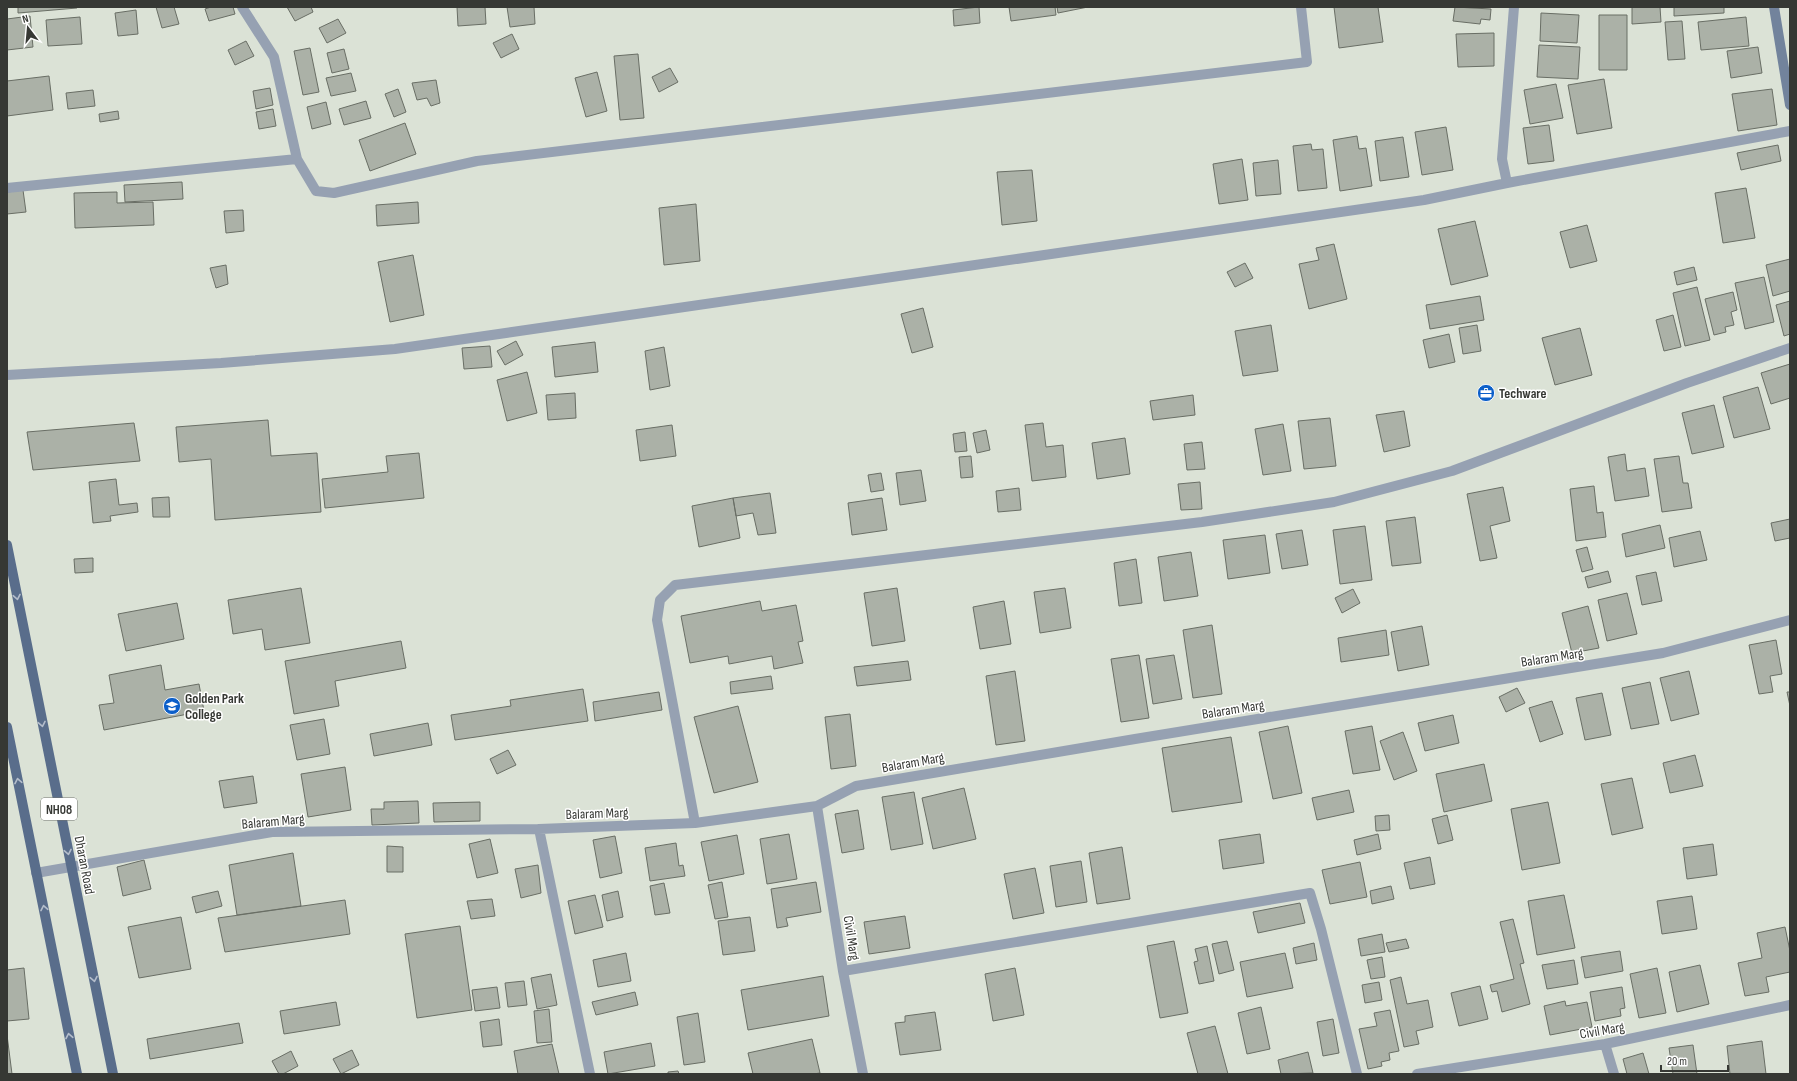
<svg xmlns="http://www.w3.org/2000/svg" width="1797" height="1081" viewBox="0 0 1797 1081" font-family="'Sofia Sans Condensed',sans-serif">
<style>
.building{fill:#abb1a7;stroke:#696e65}
.lines{fill:none;stroke-linecap:round;stroke-linejoin:round}
.street{stroke:#96a1b2;stroke-width:10}
.secondary{stroke:#72839c;stroke-width:10}
.primary{stroke:#596d8b;stroke-width:10}
.oneway{stroke:#b4bdcb}
.labels{text-anchor:middle;stroke-width:3;stroke-linejoin:round;paint-order:stroke}
.shield{fill:#fff;stroke:#727471;stroke-width:1}
.shield-label{font-size:13px;font-weight:bold;fill:#363834}
.poi-label{font-size:14px;font-weight:bold;fill:#363834;stroke:#fff;text-anchor:start}
.street-label{font-size:14px;fill:#363834;stroke:#fff}
</style>
<rect width="100%" height="100%" fill="#dbe2d6"/>
<!-- building -->
<path class="building" d="M18 7H77V8L18 13Z
M156 7H174L179 24 162 28Z
M211 7H233L235 14 209 21 205 9Z
M287 7H311L313 12 295 21Z
M457 7H485L486 24 458 26Z
M507 7H534L535 24 510 27Z
M979 7 980 23 954 26 953 10Z
M1009 7H1055L1056 15 1011 21Z
M1057 7H1088L1058 13Z
M1334 7H1378L1383 42 1339 48Z
M1455 7 1491 9 1490 20 1481 19 1480 24 1453 21Z
M1632 7H1660L1661 22 1632 24Z
M1674 7H1724V13L1674 16Z
M136 10 138 34 118 36 115 13Z
M1541 13 1579 15 1577 43 1540 41Z
M1599 15H1627V70H1599Z
M30 16 33 47 7 50V19Z
M80 17 82 44 48 46 46 20Z
M1746 17 1749 46 1701 50 1698 22Z
M338 19 346 33 327 43 319 28Z
M1682 21 1685 59 1668 60 1665 22Z
M1494 33V66L1458 67 1456 34Z
M512 34 519 49 501 58 493 43Z
M246 41 254 56 235 65 228 50Z
M1539 45 1580 47 1578 79 1537 77Z
M1758 47 1762 73 1731 78 1727 51Z
M310 48 319 92 303 95 294 51Z
M344 49 349 69 332 73 327 53Z
M638 54 644 118 620 120 614 56Z
M670 68 678 82 659 92 652 77Z
M597 72 607 111 586 117 575 78Z
M351 73 356 91 331 96 326 78Z
M49 76 53 110 7 116V81Z
M1604 79 1612 128 1577 134 1568 85Z
M436 80 440 103 431 106 427 98 417 100 412 83Z
M1556 84 1563 118 1530 124 1524 90Z
M270 88 273 105 256 109 253 91Z
M398 89 406 112 394 117 385 94Z
M1772 89 1777 125 1738 131 1732 94Z
M93 90 95 106 68 109 66 93Z
M366 101 371 118 344 125 339 109Z
M326 102 331 124 312 129 307 107Z
M273 109 276 126 259 129 256 112Z
M118 111 119 119 100 122 99 114Z
M405 123 416 154 370 171 359 140Z
M1549 125 1554 161 1528 164 1523 128Z
M1446 127 1453 170 1422 175 1415 132Z
M1357 136 1359 149 1366 148 1372 186 1340 191 1333 140Z
M1403 137 1409 177 1380 181 1375 141Z
M1311 144 1312 150 1323 149 1327 188 1298 191 1293 146Z
M1778 145 1781 161 1741 170 1737 153Z
M1242 159 1248 200 1219 204 1213 164Z
M1278 160 1281 194 1256 196 1253 163Z
M1032 170 1037 221 1002 225 997 172Z
M182 182 183 199 125 202 124 185Z
M1746 188 1755 238 1723 243 1715 193Z
M23 190 26 212 7 214V192Z
M117 192V203L153 202 154 225 75 228 74 193Z
M418 202 419 223 377 226 376 205Z
M696 204 700 261 664 265 659 208Z
M243 210 244 231 226 233 224 211Z
M1475 221 1488 276 1451 285 1438 229Z
M1587 225 1597 261 1570 268 1560 232Z
M1334 244 1347 299 1309 309 1299 264 1319 260 1316 248Z
M413 255 424 315 390 322 378 262Z
M1790 259V291L1773 296 1766 265Z
M1245 263 1253 278 1235 287 1227 272Z
M226 265 228 284 216 288 210 268Z
M1694 267 1697 280 1677 285 1674 272Z
M1764 277 1774 322 1745 329 1735 283Z
M1697 287 1710 340 1685 346 1673 293Z
M1733 292 1737 310 1731 312 1734 325 1725 327 1726 332 1714 335 1705 299Z
M1480 296 1484 320 1430 329 1426 305Z
M1790 301V334L1784 336 1776 305Z
M923 308 933 347 912 353 901 314Z
M1673 315 1681 347 1664 351 1656 320Z
M1271 325 1278 371 1243 376 1235 331Z
M1477 325 1481 351 1463 354 1459 328Z
M1580 328 1592 375 1555 385 1542 338Z
M1449 334 1455 362 1429 368 1423 340Z
M516 341 523 355 505 365 497 351Z
M595 342 598 372 555 377 552 347Z
M490 346 492 367 464 369 462 348Z
M664 347 670 386 650 390 645 351Z
M1790 364V398L1771 404 1761 373Z
M527 372 537 413 507 421 497 380Z
M1758 387 1770 429 1734 438 1723 397Z
M575 393 576 418 548 420 546 395Z
M1193 395 1195 415 1153 420 1150 401Z
M1714 405 1724 447 1692 454 1682 413Z
M1404 411 1410 446 1384 452 1376 415Z
M1330 418 1336 466 1304 469 1298 421Z
M268 420 271 456 317 453 321 512 215 520 211 459 179 462 176 427Z
M134 423 140 461 33 470 27 432Z
M1043 423 1046 447 1063 445 1066 477 1032 481 1025 425Z
M1283 424 1291 471 1263 475 1255 429Z
M672 425 676 456 640 461 636 430Z
M986 430 990 450 977 453 973 433Z
M965 432 967 451 955 452 953 434Z
M1125 438 1130 474 1097 479 1092 443Z
M1202 442 1205 469 1187 470 1184 444Z
M419 453 424 498 325 508 322 479 388 472 386 456Z
M1625 454 1627 471 1645 468 1649 496 1615 501 1608 457Z
M971 456 973 477 961 478 959 457Z
M1679 456 1683 483H1688L1692 508 1662 512 1654 459Z
M921 470 926 501 900 505 896 473Z
M881 473 884 490 871 492 868 475Z
M116 479 119 505 137 503 138 512 110 516 111 521 93 523 89 482Z
M1200 482 1202 509 1181 510 1178 484Z
M1594 486 1597 513 1603 512 1606 537 1576 541 1570 489Z
M1503 487 1510 521 1490 526 1497 558 1480 561 1467 494Z
M1019 488 1021 510 998 512 996 491Z
M770 493 776 533 758 535 753 513 736 516 733 498Z
M169 497 170 517H153L152 498Z
M733 498 740 538 699 547 692 506Z
M882 498 887 530 852 535 848 503Z
M1415 517 1421 563 1392 566 1386 521Z
M1790 519V538L1775 541 1771 523Z
M1660 525 1665 548 1626 557 1622 534Z
M1365 526 1372 580 1340 584 1333 530Z
M1302 530 1308 565 1282 569 1276 534Z
M1700 531 1707 560 1674 567 1669 538Z
M1265 535 1270 573 1228 579 1223 540Z
M1587 547 1593 569 1582 572 1576 550Z
M1191 552 1198 596 1164 601 1158 557Z
M93 558V572L75 573 74 559Z
M1136 559 1142 603 1119 606 1114 563Z
M1608 571 1611 582 1588 588 1585 577Z
M1656 572 1662 601 1642 605 1636 576Z
M301 588 310 643 265 650 262 629 233 634 228 600Z
M897 588 905 641 872 646 864 593Z
M1065 588 1071 628 1040 633 1034 592Z
M1353 589 1360 603 1342 613 1335 598Z
M1627 593 1637 634 1607 641 1598 600Z
M760 601 762 611 796 605 803 641 798 642 803 663 774 669 772 656 729 664 728 656 690 663 681 616Z
M1004 601 1011 644 980 649 973 607Z
M177 603 184 639 126 651 118 614Z
M1588 606 1599 648 1572 653 1562 613Z
M1212 625 1222 694 1193 698 1183 630Z
M1422 626 1429 665 1398 671 1391 632Z
M1386 630 1389 655 1341 662 1338 638Z
M1776 640 1782 674 1770 676 1773 692 1759 694 1749 645Z
M401 641 406 668 335 681 339 706 294 714 285 661Z
M1139 655 1149 718 1121 722 1111 659Z
M1174 655 1182 699 1153 704 1146 659Z
M908 661 911 680 857 686 854 667Z
M161 665 165 690 199 684 204 711 104 730 99 705 114 703 109 675Z
M1015 671 1025 741 996 745 986 676Z
M1689 671 1699 714 1671 721 1660 678Z
M771 676 773 689 731 694 730 682Z
M1650 682 1659 724 1631 729 1622 688Z
M1517 688 1525 703 1506 712 1499 697Z
M583 689 588 721 455 740 451 715 511 706 510 700Z
M659 692 662 710 595 721 593 702Z
M1787 692H1790V706Z
M1602 693 1611 735 1585 740 1576 698Z
M1552 701 1563 734 1540 742 1529 708Z
M738 706 758 782 714 793 694 717Z
M850 714 856 766 831 769 825 717Z
M1453 715 1459 743 1425 751 1418 723Z
M324 719 330 754 297 760 290 725Z
M428 723 432 745 374 756 370 734Z
M1288 726 1302 793 1273 799 1259 732Z
M1372 726 1380 770 1353 774 1345 731Z
M1403 732 1417 771 1394 780 1380 741Z
M1231 737 1242 802 1172 812 1162 748Z
M508 750 516 765 497 774 490 759Z
M1695 755 1703 786 1670 793 1663 763Z
M1484 764 1492 801 1444 812 1436 774Z
M345 767 351 810 308 817 301 774Z
M253 776 257 803 224 808 219 781Z
M1632 778 1643 828 1612 835 1601 784Z
M964 788 976 839 933 849 922 798Z
M1349 790 1354 812 1317 820 1312 798Z
M914 792 923 844 891 850 882 797Z
M418 801 419 823 372 825 371 809H384V802Z
M480 802V821L434 822 433 803Z
M1548 802 1560 863 1522 870 1511 809Z
M858 810 864 849 842 853 835 814Z
M1389 815 1390 830 1376 831 1375 816Z
M1447 815 1453 840 1438 844 1432 819Z
M789 834 797 879 767 884 760 839Z
M1260 834 1264 863 1223 869 1219 840Z
M1378 834 1381 849 1357 855 1354 840Z
M737 835 744 874 709 881 701 842Z
M615 836 622 873 600 878 593 840Z
M490 839 498 873 477 878 469 844Z
M676 843 679 866 683 865 685 876 650 881 645 848Z
M1713 844 1717 875 1687 879 1683 848Z
M387 846 403 847V872H387Z
M1122 847 1130 899 1097 904 1089 853Z
M293 853 301 906 237 915 229 865Z
M1430 857 1435 884 1410 889 1404 863Z
M144 860 151 889 123 896 117 867Z
M1081 861 1087 902 1056 907 1050 866Z
M1360 862 1367 897 1330 904 1322 870Z
M538 865 541 893 521 898 515 869Z
M1035 868 1044 913 1013 919 1004 874Z
M722 882 728 917 715 919 708 885Z
M816 882 821 912 786 918 788 926 777 928 771 889Z
M664 883 670 913 655 915 650 886Z
M1391 886 1394 899 1372 904 1370 891Z
M218 891 222 906 196 913 192 897Z
M618 891 623 917 607 921 602 895Z
M595 895 603 927 575 934 568 901Z
M1564 895 1575 948 1537 955 1528 901Z
M1692 896 1697 929 1662 934 1657 901Z
M492 899 495 916 471 919 467 901Z
M345 900 350 934 225 952 218 918Z
M1300 903 1305 923 1258 933 1253 912Z
M905 916 910 948 869 954 864 922Z
M181 917 191 969 139 978 128 927Z
M750 917 755 951 723 955 718 921Z
M1513 919 1524 963 1520 964 1530 1004 1502 1012 1497 991 1492 992 1490 985 1514 979 1500 922Z
M460 926 472 1010 417 1018 405 934Z
M1785 927 1790 951V972L1766 977 1769 992 1745 996 1738 963 1762 958 1757 933Z
M1382 934 1385 952 1361 956 1358 939Z
M1406 939 1409 948 1389 952 1386 943Z
M1174 941 1188 1013 1160 1018 1147 946Z
M1227 941 1234 970 1219 974 1212 944Z
M1314 943 1317 960 1296 964 1293 948Z
M1207 946 1214 981 1199 984 1194 962 1198 961 1195 949Z
M1620 951 1623 971 1585 978 1581 957Z
M626 953 631 981 598 987 593 960Z
M1285 953 1293 988 1247 997 1240 962Z
M1382 957 1385 977 1371 979 1367 960Z
M1574 960 1578 984 1547 989 1542 965Z
M1700 965 1709 1004 1677 1012 1669 972Z
M24 968 29 1019 7 1021V970Z
M1015 968 1024 1015 993 1021 985 974Z
M1657 968 1666 1013 1639 1018 1630 974Z
M551 974 557 1005 537 1009 531 978Z
M823 976 829 1016 748 1030 741 990Z
M1401 977 1407 1004 1428 1000 1433 1027 1416 1031 1419 1044 1404 1047 1390 980Z
M524 981 527 1005 508 1007 505 983Z
M1379 982 1382 1000 1365 1003 1362 985Z
M1480 986 1488 1019 1459 1026 1451 993Z
M497 987 500 1008 475 1011 472 990Z
M1622 987 1625 1008 1620 1009 1621 1016 1595 1021 1590 992Z
M635 992 638 1005 596 1015 592 1002Z
M1565 1001 1566 1006 1587 1002 1592 1027 1550 1035 1544 1006Z
M336 1002 340 1025 284 1034 280 1011Z
M1261 1007 1270 1049 1247 1054 1238 1013Z
M549 1009 552 1042 537 1043 534 1011Z
M1390 1010 1399 1051 1389 1053 1390 1060 1381 1062 1382 1066 1368 1069 1359 1029 1377 1026 1374 1013Z
M935 1012 941 1050 900 1055 895 1023 905 1022V1016Z
M698 1013 705 1062 684 1065 677 1017Z
M499 1019 502 1045 483 1047 480 1022Z
M1333 1019 1339 1053 1323 1056 1317 1022Z
M239 1023 243 1043 150 1059 147 1039Z
M1215 1026 1228 1074H1198L1187 1033Z
M7 1035 12 1074H7Z
M812 1039 820 1073 813 1074H753L748 1053Z
M1762 1041 1766 1074H1730L1727 1046Z
M651 1043 655 1066 608 1074 604 1052Z
M552 1044 559 1074H518L514 1051Z
M1693 1045 1697 1074H1673L1669 1048Z
M352 1050 359 1065 341 1074 333 1059Z
M291 1051 298 1066 283 1074H279L272 1061Z
M1308 1052 1313 1073 1281 1074 1278 1060Z
M1643 1053 1649 1074H1627L1623 1059Z
M678 1071 679 1074H668V1072Z"/>
<g class="lines">
<!-- street -->
<path class="street" d="M242 7 274 57 297 159 316 191 334 193 477 161 1307 62 1301 7
M1507 183 1502 159 1514 7
M7 188 297 159
M7 375 221 363 395 349 1424 200 1507 183 1790 131
M817 806 843 971 863 1074
M695 823 657 620 660 600 675 585 1202 522 1334 502 1452 471 1687 383 1790 348
M539 829 590 1074
M36 873 272 832 539 829 695 823 817 806 856 786 1135 739 1663 653 1790 620
M843 971 1310 893 1321 929 1357 1074
M1605 1044 1614 1074
M1417 1074 1605 1044 1790 1005"/>
<!-- secondary -->
<path class="secondary" d="M1774 7 1790 105"/>
<!-- primary -->
<path class="primary" d="M7 545 113 1074
M7 727 77 1074"/>
</g>
<!-- one-way arrows -->
<defs><path id="oneway-chevron" d="M-2-3.5L2.5 0L-2 3.5" fill="none" stroke-width="1.6" stroke-linecap="round" stroke-linejoin="round"/></defs>
<g class="oneway">
<use href="#oneway-chevron" transform="translate(17 597) rotate(79)"/>
<use href="#oneway-chevron" transform="translate(42 724) rotate(79)"/>
<use href="#oneway-chevron" transform="translate(18 781) rotate(-101)"/>
<use href="#oneway-chevron" transform="translate(68 852) rotate(79)"/>
<use href="#oneway-chevron" transform="translate(44 908) rotate(-101)"/>
<use href="#oneway-chevron" transform="translate(94 979) rotate(79)"/>
<use href="#oneway-chevron" transform="translate(69 1036) rotate(-101)"/>
</g>
<!-- icons -->
<defs>
<symbol id="office-disc" viewBox="-11 -11 22 22"><circle r="9.5" fill="#0c5fc9" stroke="#fff"/><path d="M-6-3h4V-5.5h4V-3h4V5H-6ZM-1-4.5V-3h2v-1.5ZM-6 0V1H6V0Z" fill="#fff"/></symbol>
<symbol id="school-disc" viewBox="-11 -11 22 22"><circle r="9.5" fill="#0c5fc9" stroke="#fff"/><path d="M0-5L7-2L0 1L-7-2ZM-4 1L0 2.5L4 1V4Q0 6-4 4Z" fill="#fff"/></symbol>
</defs>
<g fill-rule="evenodd">
<use href="#office-disc" x="1476" y="383" width="20" height="20"/>
<use href="#school-disc" x="162" y="696" width="20" height="20"/>
</g>
<g class="labels">
<!-- shield labels -->
<rect class="shield" x="41" y="798" width="36" height="22" rx="3"/>
<g class="shield-label">
<text x="59" y="814">NH08</text>
</g>
<!-- poi labels -->
<g class="poi-label">
<text x="1499" y="398">Techware</text>
<text x="185" y="703">Golden Park<tspan x="185" dy="16">College</tspan></text>
</g>
<!-- street labels -->
<g class="street-label">
<text transform="translate(1552 657) rotate(-9)" y="5">Balaram Marg</text>
<text transform="translate(1233 709) rotate(-9)" y="5">Balaram Marg</text>
<text transform="translate(913 762) rotate(-10)" y="5">Balaram Marg</text>
<text transform="translate(597 813) rotate(-2)" y="5">Balaram Marg</text>
<text transform="translate(273 821) rotate(-5)" y="5">Balaram Marg</text>
<text transform="translate(85 865) rotate(79)" y="5">Dharan Road</text>
<text transform="translate(852 938) rotate(81)" y="5">Civil Marg</text>
<text transform="translate(1602 1030) rotate(-10)" y="5">Civil Marg</text>
</g>
</g>
<!-- border -->
<rect width="1797" height="1081" fill="none" stroke="#363834" stroke-width="16"/>
<!-- north arrow -->
<g transform="translate(28 28) rotate(344)" stroke="#ffffff" stroke-width="3" paint-order="stroke">
<path d="M0-3L7 15L0 10L-7 15Z" fill="#363834"/>
<text y="-6" font-size="11" font-weight="bold" text-anchor="middle" fill="#363834">N</text>
</g>
<!-- scale -->
<path d="M1661 1065v6h67v-6" fill="none" stroke="#363834" stroke-width="2"/>
<text x="1667" y="1065" font-size="12" fill="#363834" stroke="#ffffff" stroke-width="3" paint-order="stroke">20 m</text>
</svg>
